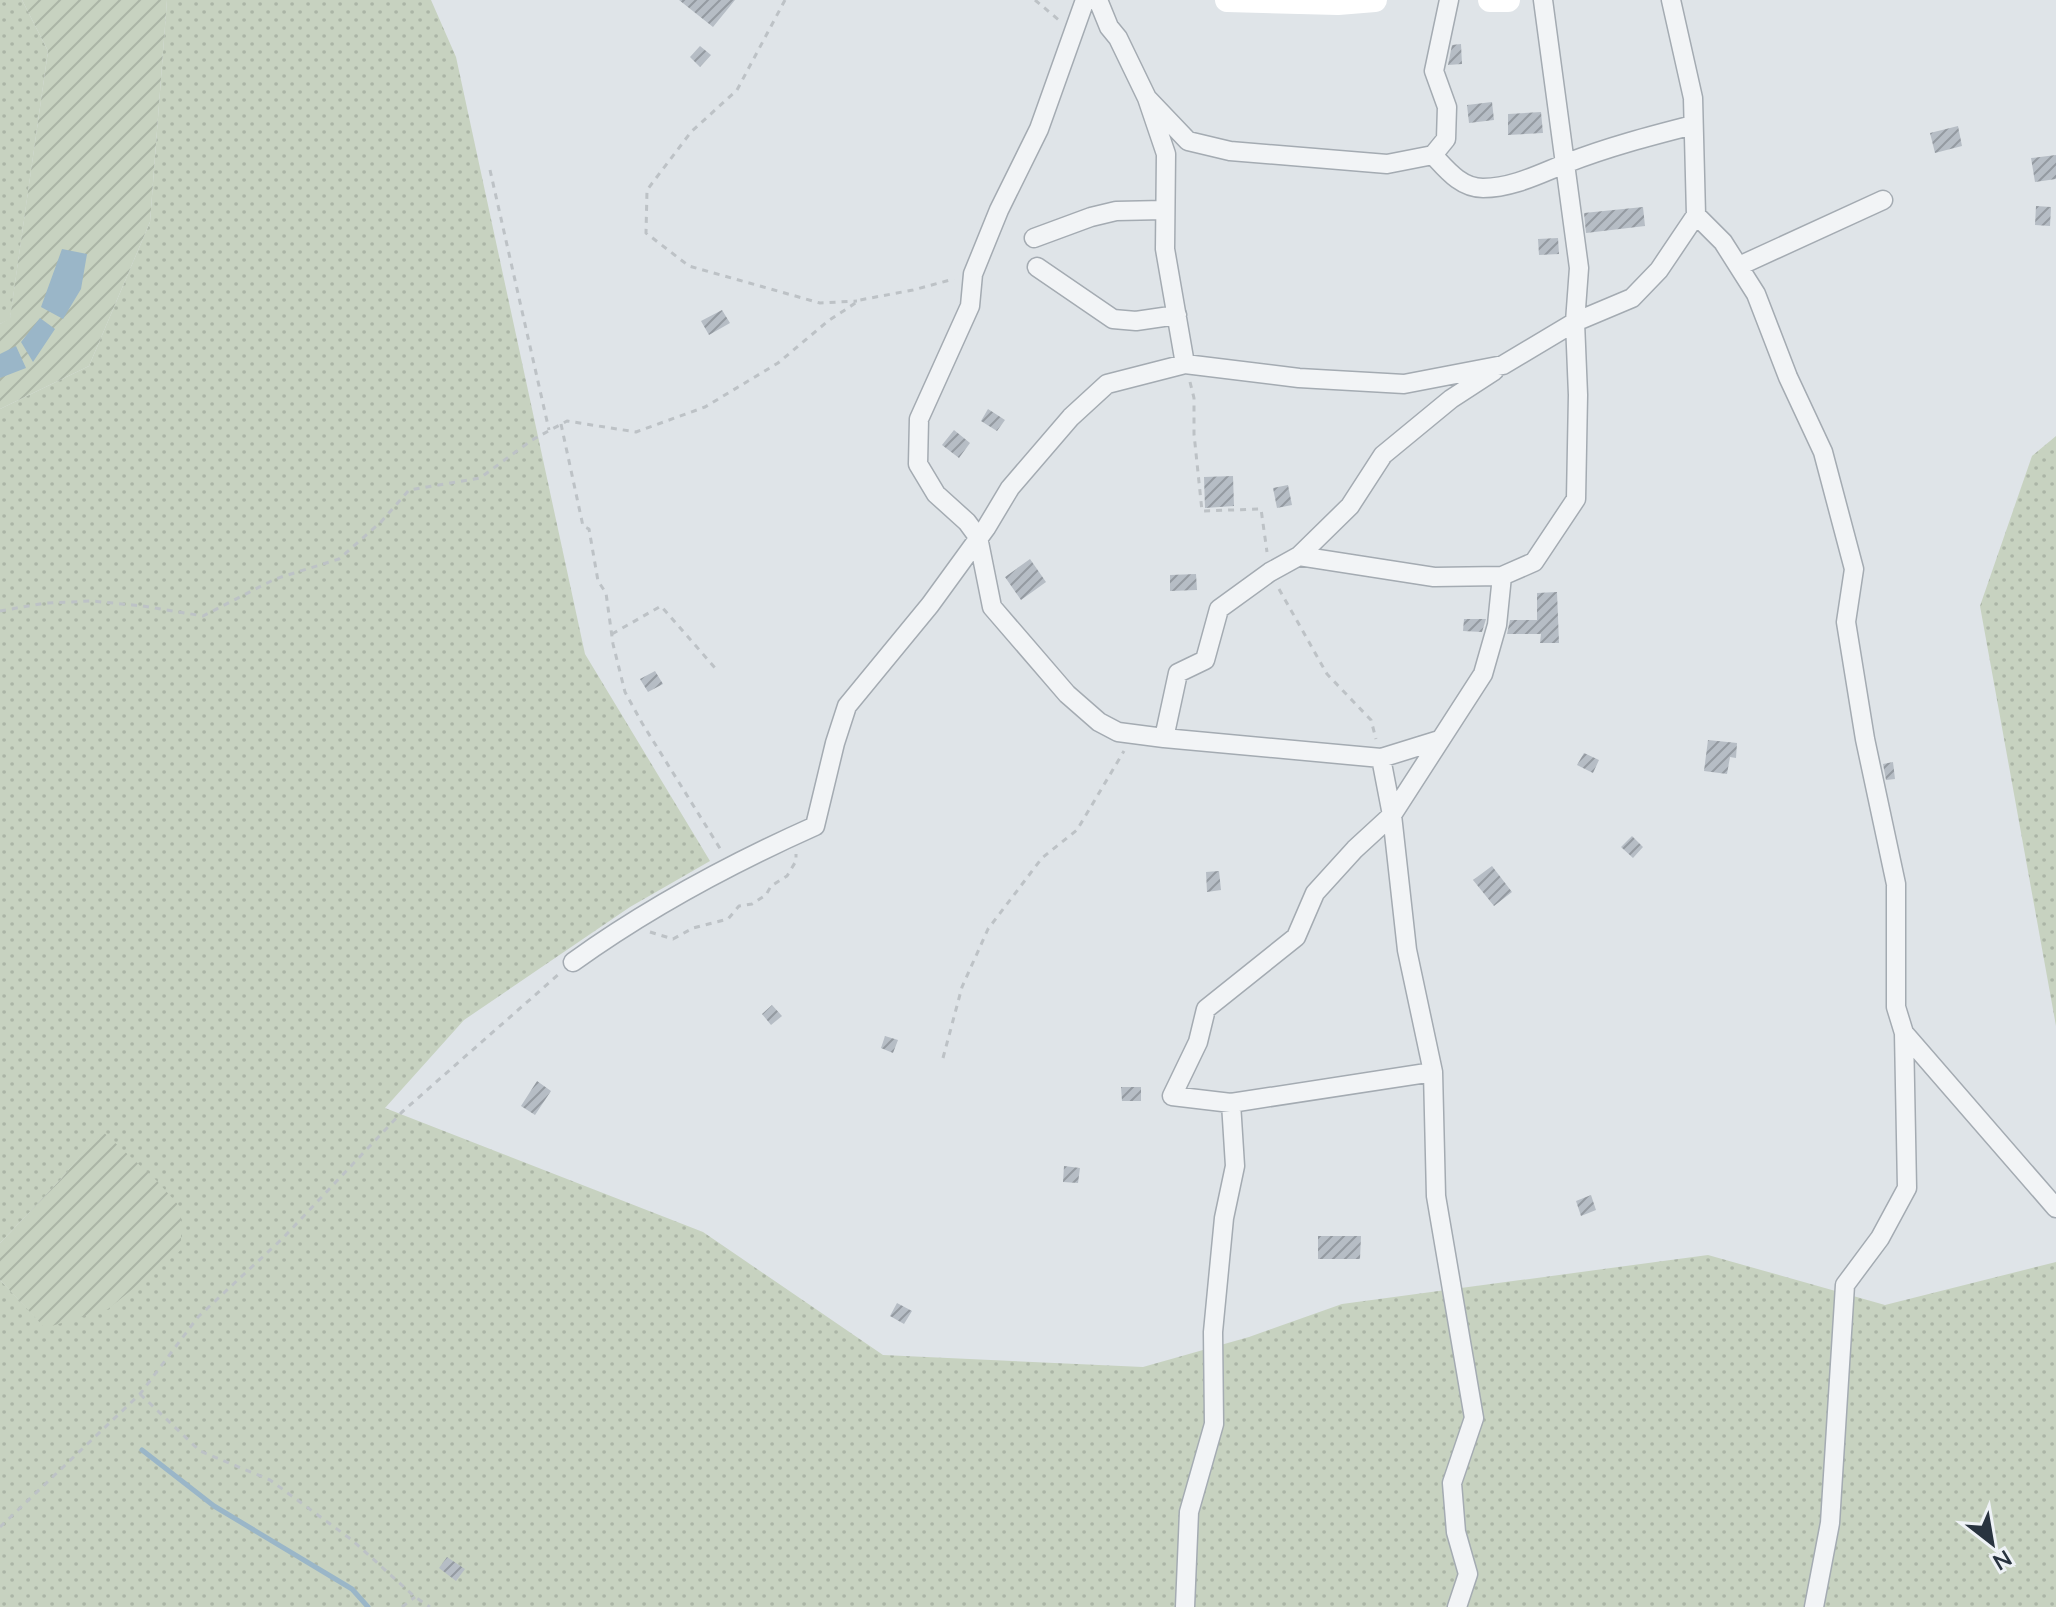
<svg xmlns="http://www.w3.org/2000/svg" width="2056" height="1607" viewBox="0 0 2056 1607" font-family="Lato,sans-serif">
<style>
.grass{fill:url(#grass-dots)}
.garden{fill:url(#garden-furrows)}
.water{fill:#9ab6c8}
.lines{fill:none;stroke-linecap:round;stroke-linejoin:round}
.stream{stroke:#9ab6c8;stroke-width:5}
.building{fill:url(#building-hatch)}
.street-casing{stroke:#a4abb2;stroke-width:21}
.path{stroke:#bdc2c6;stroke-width:3;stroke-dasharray:6 6;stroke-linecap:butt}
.street{stroke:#f2f4f6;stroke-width:18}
.secondary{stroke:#fff;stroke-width:24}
</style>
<defs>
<pattern id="grass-dots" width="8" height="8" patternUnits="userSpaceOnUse" patternTransform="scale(2)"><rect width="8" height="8" fill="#c7d2c0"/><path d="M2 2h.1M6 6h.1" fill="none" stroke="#abb5a6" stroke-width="1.8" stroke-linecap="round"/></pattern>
<pattern id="garden-furrows" width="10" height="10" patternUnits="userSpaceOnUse" patternTransform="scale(2)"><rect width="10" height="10" fill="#c7d2c0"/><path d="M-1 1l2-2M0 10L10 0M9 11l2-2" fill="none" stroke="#abb5a6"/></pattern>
<pattern id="building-hatch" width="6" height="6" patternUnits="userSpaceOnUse" patternTransform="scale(2)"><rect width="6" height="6" fill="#b6bdc5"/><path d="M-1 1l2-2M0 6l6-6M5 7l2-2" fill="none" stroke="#949aa1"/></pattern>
</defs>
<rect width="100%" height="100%" fill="#dfe4e8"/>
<!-- grass -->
<path class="grass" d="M0 0H22L48 51 10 319 0 324Z
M167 0H431L456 57 585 654 710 861 630 907 464 1020 385 1108 703 1232 883 1355 1143 1367 1249 1337 1342 1304 1708 1255 1885 1305 2056 1262V1607H0V1280L45 1327 101 1131 61 1179 0 1243V409L89 366 150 222Z
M2056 436V1026L1980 606 2032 456Z"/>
<!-- garden -->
<path class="garden" d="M22 0H167L150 222 89 366 0 409V324L10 318 48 51Z
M101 1130 157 1181 181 1208V1250L108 1309 45 1328 0 1280V1243L61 1179Z"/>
<!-- water -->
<path class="water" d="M62 249 87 254 81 289 63 319 41 307Z
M40 318 55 329 33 362 21 342Z
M16 346 26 368 0 378V354Z"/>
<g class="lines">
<!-- stream -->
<path class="stream" d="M142 1450 214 1506 352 1589 368 1607"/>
</g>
<!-- building -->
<path class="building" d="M679 0H735L713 27Z
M1461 44 1462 64 1448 65 1452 45Z
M700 46 711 55 700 67 690 57Z
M1492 102 1494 120 1469 123 1467 105Z
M1541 112 1543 133 1508 135V114Z
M1958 126 1962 146 1935 153 1930 133Z
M2056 155V179L2035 182 2031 158Z
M2036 206 2051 207 2050 226 2035 225Z
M1643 207 1645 226 1586 233 1584 213Z
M1558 238 1559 254 1539 255 1538 239Z
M722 310 730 323 709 335 701 321Z
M988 409 1005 420 997 431 981 421Z
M954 430 970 443 959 458 942 445Z
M1233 476 1234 506 1205 508 1204 477Z
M1288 485 1292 505 1277 508 1273 488Z
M1030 559 1046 582 1021 600 1005 577Z
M1196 574 1197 590 1170 591V575Z
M1557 592 1559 643H1540L1541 634H1507L1510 620H1537V593Z
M1464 619H1486L1482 632 1463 631Z
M655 671 663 684 648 692 640 679Z
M1708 740 1737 743 1736 758 1730 757 1727 774 1704 771Z
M1584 753 1599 760 1593 773 1577 765Z
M1893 762 1895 779 1886 780 1883 764Z
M1632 836 1643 847 1633 858 1621 847Z
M1492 866 1512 892 1494 906 1473 880Z
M1219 871 1221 890 1207 892 1206 872Z
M772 1005 782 1016 771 1025 762 1014Z
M885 1036 898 1040 893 1053 881 1048Z
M537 1081 551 1091 535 1115 521 1106Z
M1121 1087H1141V1101H1122Z
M1064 1166 1080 1168 1078 1183 1063 1182Z
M1591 1195 1596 1210 1581 1216 1576 1201Z
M1318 1236H1361L1360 1259H1318Z
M897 1303 912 1311 904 1324 890 1316Z
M447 1557 465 1569 456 1581 439 1568Z"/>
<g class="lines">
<defs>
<path id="street" d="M1085 0 1039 129 999 210 973 274 970 306 919 419 918 464 936 494 967 522 978 537 992 607 1067 694 1099 722 1118 732 1164 738 1381 758 1439 740
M1098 0 1109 27 1118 38 1147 98 1166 154 1165 249 1185 364
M1147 98 1188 141 1230 151 1387 164 1433 155 1446 139 1447 107 1434 71 1449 0
M1433 155C1447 170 1461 188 1483 188 1513 188 1541 173 1567 163 1608 147 1650 136 1693 125
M1696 215 1723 242 1756 294 1788 377 1823 452 1854 569 1846 622 1865 739 1896 884V1007L1904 1033 2056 1208
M1034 238 1091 217 1116 211 1164 210
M1739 266 1883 200
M1037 267 1113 319 1136 321 1177 315
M1299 556 1434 577 1502 576
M1164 738 1178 673 1205 660 1219 609 1270 572 1299 556 1350 506 1383 455 1451 399 1494 371
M1381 758 1392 815 1407 950 1433 1072 1436 1196 1474 1418 1452 1483 1456 1532 1468 1574 1457 1607
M573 962C648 908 730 864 815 826L835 743 847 706 930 605 986 528 1010 488 1071 417 1107 384 1185 364 1299 378 1404 384 1503 365 1575 322 1632 298 1659 270 1696 215 1693 98 1671 0
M1433 1072 1231 1103 1172 1096 1198 1042 1206 1009 1296 937 1315 893 1355 849 1392 815 1483 674 1497 625 1502 576 1534 562 1576 499 1578 395 1575 322 1579 268 1543 0
M1185 1607 1189 1512 1214 1424 1213 1332 1224 1218 1235 1166 1231 1103
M1814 1607 1830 1523 1845 1285 1880 1238 1907 1188 1904 1033"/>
</defs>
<!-- street casing -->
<use href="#street" class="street-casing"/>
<!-- path -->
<path class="path" d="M785 0 737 90 691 132 647 190 646 233 689 266 820 303 857 301
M1035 0 1060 21
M490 170 549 430
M1190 382 1194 398V434L1202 511 1261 509 1267 552
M561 424 583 526 589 529 598 581 606 593 613 644 625 692 642 723 721 850
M1279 589 1327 674 1371 720 1376 739
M0 611 45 603 92 601 143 606 203 616 275 579 339 559 381 522 409 490 480 478 532 440 567 421 636 432 705 407 778 363 828 321 860 300 913 290 954 279
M612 634 661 606 716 669
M650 932 673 939 693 928 728 919 739 906 752 904 766 895 771 886 787 876 796 861V854
M943 1058 962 987 988 929 1042 858 1077 830 1124 751
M140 1394 200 1451 270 1480 352 1540 415 1597 430 1607
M0 1527 140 1394 198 1317 283 1238 402 1112 559 974
M402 1607 415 1597"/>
<!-- street -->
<use href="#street" class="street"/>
<!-- secondary -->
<path class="secondary" d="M1227 0 1338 3 1375 0
M1490 0H1508"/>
</g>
<!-- north arrow -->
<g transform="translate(1992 1543) rotate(149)" stroke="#eef2f6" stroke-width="6" paint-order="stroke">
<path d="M0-6L14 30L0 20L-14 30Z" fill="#28333f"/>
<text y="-12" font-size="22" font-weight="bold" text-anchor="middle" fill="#28333f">N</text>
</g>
</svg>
